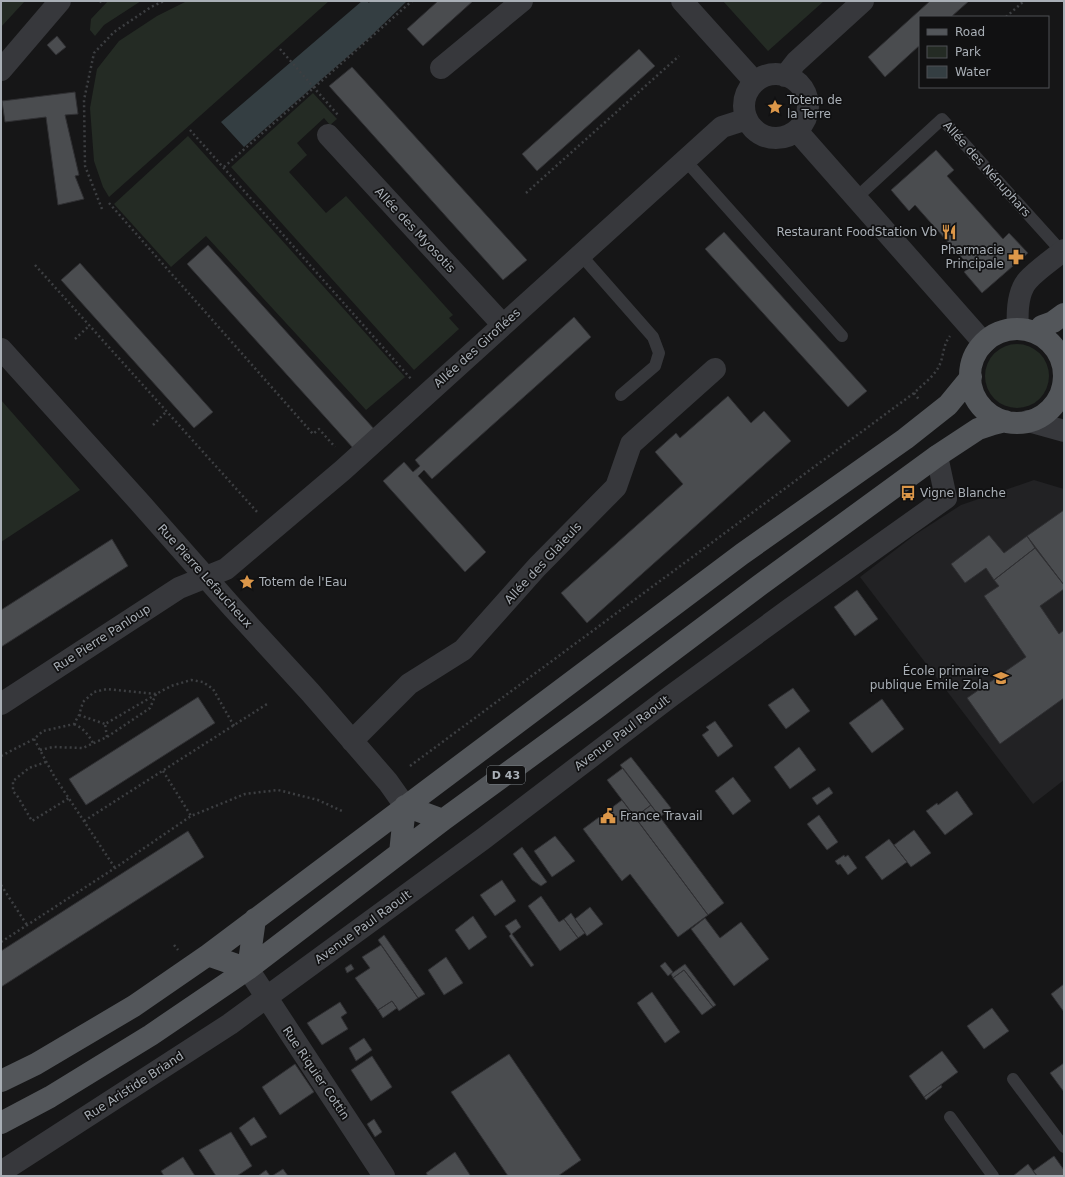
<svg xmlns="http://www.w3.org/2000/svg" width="1065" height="1177" viewBox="0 0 1065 1177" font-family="'DejaVu Sans',sans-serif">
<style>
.built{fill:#222224}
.green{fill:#242b24}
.water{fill:#343e42}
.building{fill:#4a4c4f;stroke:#303033}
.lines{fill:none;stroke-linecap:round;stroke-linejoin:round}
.path{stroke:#3d3f42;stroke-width:2.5;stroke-dasharray:2 3;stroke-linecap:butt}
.service{stroke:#37383c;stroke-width:12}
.minor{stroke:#37383c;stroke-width:22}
.primary{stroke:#53565a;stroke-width:22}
.labels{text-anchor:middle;stroke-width:3.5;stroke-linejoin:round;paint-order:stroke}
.shield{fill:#111112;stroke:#7b8085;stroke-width:1}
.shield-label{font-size:11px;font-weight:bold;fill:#a9afb6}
.poi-label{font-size:12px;fill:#a9afb6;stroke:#111112;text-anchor:start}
.street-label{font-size:12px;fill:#a9afb6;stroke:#111112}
</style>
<rect width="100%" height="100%" fill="#161617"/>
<!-- built -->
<path class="built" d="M1034 480 1064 489V780L1033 804 860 577 916 534 961 505Z"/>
<!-- green -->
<path class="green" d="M1 1H25L1 27Z
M108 1H141L104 25 95 36 90 30 91 19Z
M187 1H329L109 197 103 187 94 161 90 108 97 69 119 41 157 16Z
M723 1H824L768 51Z
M313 93 337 119 330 125 324 118 297 143 307 155 289 172 326 213 346 196 453 315 449 318 459 329 414 370 231 167Z
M188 136 405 377 366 410 206 236 171 267 114 204Z
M985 376a32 32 0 1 1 64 0a32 32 0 1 1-64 0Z
M1 400 80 490 1 542Z"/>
<!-- water -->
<path class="water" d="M362 1H367L369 3 370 1H407L370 37 244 147 221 122Z"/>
<!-- building -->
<path class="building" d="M438 1H473L423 46 407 29Z
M930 1H969L951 17H920V45L885 77 868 57Z
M57 36 66 47 56 55 47 45Z
M639 49 655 66 537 171 522 154Z
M352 67 527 260 503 280 329 86Z
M75 92 78 114 65 115 79 175 75 176 84 199 58 205 46 117 5 122 2 101Z
M936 150 954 170 947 176 1003 239 1009 233 1028 253 982 293 964 272 970 267 915 205 909 211 891 190Z
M724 232 867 391 848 407 705 249Z
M208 245 375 430 353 448 187 264Z
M80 263 213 412 194 428 61 280Z
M574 317 591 337 432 479 424 470 418 476 486 552 465 572 383 481 404 462 413 472 420 466 415 460Z
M728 396 751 423 764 411 791 441 587 623 561 593 683 484 655 452 676 433 680 438Z
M1064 510V585L1027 536Z
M989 535 1004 553 1027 536 1035 548 994 580 986 568 965 583 951 564Z
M112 539 128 566 1 647V610Z
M1035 548 1064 585V589L1040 606 1059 634 1064 630V698L1000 744 967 698 1026 657 984 596 999 586 994 580Z
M857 590 878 619 855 636 834 607Z
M793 688 810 711 786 729 768 705Z
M198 697 215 723 86 805 69 779Z
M882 699 904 729 872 753 849 723Z
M715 721 733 746 718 757 702 735 709 730 706 727Z
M799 747 816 770 790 789 774 767Z
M631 757 671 808 660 817 620 765Z
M623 768 651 805 635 817 607 780Z
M733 777 751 801 733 815 715 791Z
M829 787 833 793 817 805 812 798Z
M957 791 973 814 945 835 926 811 937 803 938 805Z
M622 800 708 915 678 937 630 874 622 881 583 829Z
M651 805 724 903 708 915 635 817Z
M819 815 838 842 827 850 807 824Z
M914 830 931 853 911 867 894 845Z
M188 831 204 857 1 987V951Z
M555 836 575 861 552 877 534 851Z
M889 839 907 862 882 880 865 857Z
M522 847 547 882 541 886 532 880 513 854Z
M844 855 845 857 848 855 857 868 848 875 840 864 838 865 835 861Z
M502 880 516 901 495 916 480 895Z
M541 896 559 922 564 919 578 938 560 951 528 906Z
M590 907 603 924 587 936 575 919Z
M571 913 585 933 578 938 564 919Z
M473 916 487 937 469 950 455 930Z
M705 918 720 938 741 922 769 959 734 986 691 929Z
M516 919 521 927 512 934 534 965 531 967 509 936 511 934 505 926Z
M384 935 425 994 418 998 378 940Z
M381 945 418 998 399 1011 392 1001 378 1010 355 978 370 968 362 957Z
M446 957 463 983 444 995 428 970Z
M665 962 673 972 668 976 660 966Z
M351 964 354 969 347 973 345 968Z
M685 964 716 1005 713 1007 684 970 673 978 671 974Z
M684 970 713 1007 702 1015 673 978Z
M1064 984V1012L1051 994Z
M652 992 680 1032 665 1043 637 1003Z
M392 1001 397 1008 383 1018 378 1010Z
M340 1002 347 1013 341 1017 348 1029 322 1045 307 1023Z
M992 1008 1009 1031 984 1049 967 1026Z
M364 1038 372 1050 356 1061 349 1048Z
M942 1051 958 1072 924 1097 909 1076Z
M509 1054 581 1160 558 1176H508L451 1092Z
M372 1056 392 1087 371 1101 351 1070Z
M1064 1063V1092L1050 1073Z
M295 1064 314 1092 280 1115 262 1087Z
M941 1085 942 1087 926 1100 924 1097Z
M254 1117 267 1137 251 1146 239 1128Z
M374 1119 382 1132 375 1137 367 1124Z
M231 1132 252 1166 237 1176H216L199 1150Z
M455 1152 470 1175 468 1176H428L426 1173Z
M1054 1156 1064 1170V1176H1037L1033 1171Z
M183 1157 195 1176H164L161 1171Z
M1028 1164 1037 1176H1013Z
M283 1169 288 1176H272Z
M266 1170 270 1176H258Z"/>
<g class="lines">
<!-- path -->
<path class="path" d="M100 1 102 3 104 1
M1006 17 1024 1
M280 49 338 115
M190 130 412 380
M224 167 412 1
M526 193 679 56
M109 203 313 434 319 429 335 447
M102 209 85 166 84 100 94 53 114 32 151 7 164 1
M35 265 258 513
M75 339 90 325
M914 393 920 401
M153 425 167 411
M79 715 105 724
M74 724C83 728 88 734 93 743
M107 737 105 724 155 695
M34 739 54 776 115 868
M40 750 53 747 83 748 107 737 150 708 156 694
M1 756 34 739 43 731 74 724 79 715 83 702 94 692 107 689 156 694 171 686 191 680 203 682 213 689 234 726
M46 762 29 768 13 781V791L18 797 32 821 69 798
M410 766 914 393C923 384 935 376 940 364 944 354 943 345 950 336
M163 771 191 816
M84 821 267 704
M1 885 27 925
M1 942 115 868 191 816 245 794 278 790 318 800 344 812
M174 945 178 950"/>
<!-- service -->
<path class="service" d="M685 160 842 336
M856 198 942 119 1062 252
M580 254 653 337 659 353 655 366 621 395
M1013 1079 1064 1147
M950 1117 993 1176"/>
<!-- minor -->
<path class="minor" d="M682 1 755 82
M441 68 522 1
M1 70 60 1
M744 106a32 32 0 1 1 64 0a32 32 0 1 1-64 0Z
M785 76 796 62 863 1
M797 131 984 343
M328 135 503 325
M1018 329C1017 314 1017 292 1028 280 1038 269 1052 260 1064 250
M1 349 142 505 233 608 310 692 388 782 405 806
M1063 386 1064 387
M1028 421 1064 431
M1 704 179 588 226 569 343 470 722 127 747 119
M352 741 409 684 463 650 537 567 616 487 631 444 715 369
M248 969 384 1176
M1 1172 230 1024 483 839 671 696 790 609 946 498 937 456"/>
<!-- primary -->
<path class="primary" d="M970 376a47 47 0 1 1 94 0a47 47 0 1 1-94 0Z
M1036 333 1042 326 1053 322 1064 314
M400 853 405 806 443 820
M208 955 248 969 255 919
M1 1081 36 1064 134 1006 208 955 742 554 905 439 948 405 971 377
M1 1123 50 1097 151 1035 248 969 443 820 595 709 760 585 937 456 978 429 993 424 1005 421"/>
</g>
<!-- icons -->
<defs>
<symbol id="sight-bare" viewBox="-9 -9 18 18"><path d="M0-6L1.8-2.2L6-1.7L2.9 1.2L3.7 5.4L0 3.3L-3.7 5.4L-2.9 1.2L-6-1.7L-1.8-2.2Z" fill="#dc9749" stroke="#111112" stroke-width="2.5" paint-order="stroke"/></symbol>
<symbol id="restaurant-bare" viewBox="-9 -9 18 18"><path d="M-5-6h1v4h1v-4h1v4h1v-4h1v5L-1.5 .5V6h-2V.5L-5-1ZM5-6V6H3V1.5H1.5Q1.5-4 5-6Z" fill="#dc9749" stroke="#111112" stroke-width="2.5" paint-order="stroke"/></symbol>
<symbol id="pharmacy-bare" viewBox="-9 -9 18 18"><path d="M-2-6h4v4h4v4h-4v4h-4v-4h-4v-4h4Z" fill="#dc9749" stroke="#111112" stroke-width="2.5" paint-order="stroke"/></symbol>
<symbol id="bus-bare" viewBox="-9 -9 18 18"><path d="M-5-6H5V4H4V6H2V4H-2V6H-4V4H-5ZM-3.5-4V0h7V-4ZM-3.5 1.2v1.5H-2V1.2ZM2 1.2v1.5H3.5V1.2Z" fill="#dc9749" stroke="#111112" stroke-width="2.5" paint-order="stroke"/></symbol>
<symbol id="school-bare" viewBox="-9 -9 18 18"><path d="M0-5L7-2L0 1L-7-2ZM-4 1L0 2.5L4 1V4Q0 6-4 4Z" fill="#dc9749" stroke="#111112" stroke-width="2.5" paint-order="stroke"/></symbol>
<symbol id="civic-bare" viewBox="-9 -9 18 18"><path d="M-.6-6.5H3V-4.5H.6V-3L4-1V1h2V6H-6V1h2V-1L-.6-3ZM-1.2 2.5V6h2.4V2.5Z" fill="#dc9749" stroke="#111112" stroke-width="2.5" paint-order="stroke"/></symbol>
</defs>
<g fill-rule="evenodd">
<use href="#sight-bare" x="764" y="96" width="22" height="22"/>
<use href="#restaurant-bare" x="938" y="221" width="22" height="22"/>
<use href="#pharmacy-bare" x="1005" y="246" width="22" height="22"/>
<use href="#bus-bare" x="897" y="482" width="22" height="22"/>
<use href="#sight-bare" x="236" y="571" width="22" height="22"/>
<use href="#school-bare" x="990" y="667" width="22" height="22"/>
<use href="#civic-bare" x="597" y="805" width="22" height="22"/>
</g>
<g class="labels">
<!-- shield labels -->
<rect class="shield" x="487" y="766" width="38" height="18" rx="3"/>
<g class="shield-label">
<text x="506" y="779">D 43</text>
</g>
<!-- poi labels -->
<g class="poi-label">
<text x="787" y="104">Totem de<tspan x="787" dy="14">la Terre</tspan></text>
<text x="937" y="236" text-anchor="end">Restaurant FoodStation Vb</text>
<text x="1004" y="254" text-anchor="end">Pharmacie<tspan x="1004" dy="14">Principale</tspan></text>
<text x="920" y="497">Vigne Blanche</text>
<text x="259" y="586">Totem de l'Eau</text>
<text x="989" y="675" text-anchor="end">École primaire<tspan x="989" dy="14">publique Emile Zola</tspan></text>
<text x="620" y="820">France Travail</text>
</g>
<!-- street labels -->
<g class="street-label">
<text transform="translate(987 169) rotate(48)" y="4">Allée des Nénuphars</text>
<text transform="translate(415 230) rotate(47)" y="4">Allée des Myosotis</text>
<text transform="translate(477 348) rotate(-42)" y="4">Allée des Giroflées</text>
<text transform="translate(543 563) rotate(-47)" y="4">Allée des Glaieuls</text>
<text transform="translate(205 576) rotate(48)" y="4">Rue Pierre Lefaucheux</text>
<text transform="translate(102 638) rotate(-33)" y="4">Rue Pierre Panloup</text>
<text transform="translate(622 733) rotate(-37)" y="4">Avenue Paul Raoult</text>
<text transform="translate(363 927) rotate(-36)" y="4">Avenue Paul Raoult</text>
<text transform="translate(316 1073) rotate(56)" y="4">Rue Riquier Cottin</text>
<text transform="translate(134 1086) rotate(-33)" y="4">Rue Aristide Briand</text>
</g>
</g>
<!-- border -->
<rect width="1065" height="1177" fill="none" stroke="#a9afb6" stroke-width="4"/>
<!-- legend -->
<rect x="919" y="16" width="130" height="72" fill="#111112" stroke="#4e5054"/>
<rect x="927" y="29" width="20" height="6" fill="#53565a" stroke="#4e5054"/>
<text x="955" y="36" font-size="12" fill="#a9afb6">Road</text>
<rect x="927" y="46" width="20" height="12" fill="#242b24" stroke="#4e5054"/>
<text x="955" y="56" font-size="12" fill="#a9afb6">Park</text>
<rect x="927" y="66" width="20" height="12" fill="#343e42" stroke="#4e5054"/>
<text x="955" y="76" font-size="12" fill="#a9afb6">Water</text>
</svg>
